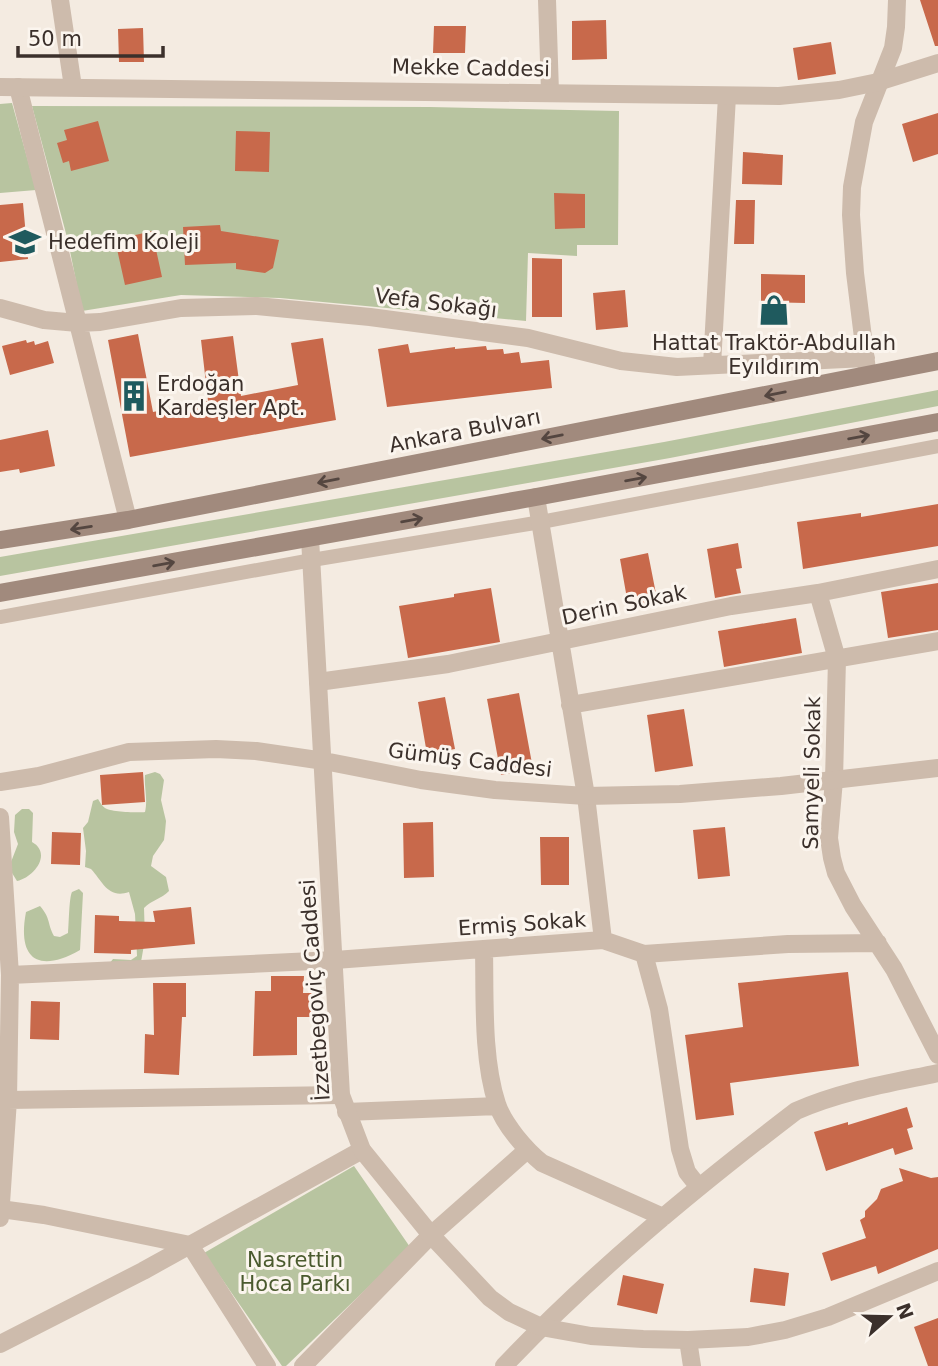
<svg xmlns="http://www.w3.org/2000/svg" width="938" height="1366" viewBox="0 0 938 1366" font-family="'DejaVu Sans',sans-serif">
<style>
.green{fill:#b8c4a0}
.building{fill:#c8694b}
.lines{fill:none;stroke-linecap:round;stroke-linejoin:round}
.pedestrian{stroke:#cdbbac;stroke-width:14}
.minor{stroke:#cdbbac;stroke-width:18}
.tertiary{stroke:#cdbbac;stroke-width:18}
.secondary{stroke:#a18a7d;stroke-width:18}
.oneway{stroke:#544640}
.labels{text-anchor:middle;stroke-width:6;stroke-linejoin:round;paint-order:stroke}
.street-label{font-size:21px;fill:#3b302b;stroke:#fbf5ee}
.poi-label{font-size:21px;fill:#3b302b;stroke:#fbf5ee;text-anchor:start}
.park-label{font-size:21px;fill:#4a5a2e;stroke:#fbf5ee}
</style>
<rect width="100%" height="100%" fill="#f4ebe1"/>
<!-- green -->
<path class="green" d="M12 103 36 190 0 193V104Z
M32 106 430 107 619 111 618 245H577V256L528 253 526 321 280 298 181 295 82 311 68 241Z
M938 390V406L670 458 0 576V557L664 442Z
M155 772 160 774 164 780 161 800 166 821 165 832 164 840 153 856 151 866 166 877 169 891C161 899 152 900 144 908L145 939 141 962 109 964 113 959 131 960 137 956 135 914 129 892C108 899 103 882 91 869L85 867 86 851 83 828 88 822 93 801 98 799C100 802 102 806 105 808 110 812 138 813 145 812 148 799 144 788 145 775Z
M22 809H29L33 813 32 842C52 853 35 877 17 881L12 873 11 862 18 844 14 832 15 815Z
M79 889 83 893 80 950C38 974 17 959 26 912L40 906C51 919 47 923 54 936L60 937 68 933C69 922 69 898 72 892Z
M354 1166 410 1247 286 1366H282L204 1253Z"/>
<!-- building -->
<path class="building" d="M920 0H938V46H935Z
M606 20 607 59 572 60V21Z
M434 26H466L465 53H433Z
M143 28 144 62H119L118 29Z
M831 42 836 74 798 80 793 48Z
M938 113V154L913 162 902 124Z
M98 121 109 161 71 171 69 161 63 163 57 143 67 140 64 130Z
M236 131 270 132 269 172 235 171Z
M743 152 783 155 782 185 742 184Z
M554 193 585 194V228L555 229Z
M736 200H755L754 244H734Z
M23 203 28 259 0 262V205Z
M220 225 221 231 279 240 273 268 265 273 236 269V263L185 265 183 227Z
M152 231 162 277 125 285 115 240Z
M532 258 562 259V317H532Z
M761 274 805 275V303L761 302Z
M625 290 628 327 596 330 593 293Z
M138 334 153 412 208 401 201 340 233 336 241 396 298 385 291 343 323 338 336 420 130 457 108 340Z
M26 340 27 343 34 341 35 345 48 341 54 363 10 375 2 346Z
M408 344 410 353 455 347V349L486 346 487 350 503 349 504 354 519 352 521 363 549 360 552 388 387 407 378 349Z
M48 430 55 466 20 473 19 469 0 472V440Z
M938 504V546L803 569 797 522 861 513V517Z
M738 543 742 568 736 569 741 593 715 598 707 549Z
M648 553 658 604 629 610 620 559Z
M938 583V630L888 638 881 592Z
M491 588 500 642 408 658 399 606 454 597V594Z
M796 618 802 653 724 667 718 631Z
M519 693 533 769 501 775 487 699Z
M445 697 455 749 427 754 418 702Z
M684 709 693 766 655 772 647 715Z
M143 772 145 802 102 805 100 775Z
M433 822 434 877 404 878 403 823Z
M725 827 730 876 698 879 693 830Z
M52 832 81 833 80 865 51 864Z
M540 837H569V885H541Z
M191 907 195 944 131 950V954L94 953 95 915 119 916V921L155 922 153 911Z
M848 972 859 1066 730 1083 734 1115 696 1120 685 1035 743 1027 738 983Z
M271 976H304L303 993H313L312 1017H297V1055L253 1056 255 991H271Z
M153 983H186V1017H182L179 1075 144 1073 145 1034 154 1035Z
M31 1001 60 1002 59 1040 30 1039Z
M907 1107 913 1127 907 1129 913 1149 895 1155 893 1148 826 1171 814 1132 848 1122V1125Z
M899 1168 931 1178 938 1177V1249L878 1274 876 1266 831 1281 822 1253 866 1238 860 1220 865 1217V1211L877 1199 881 1189 903 1181Z
M754 1268 789 1273 785 1306 750 1302Z
M623 1275 664 1284 657 1314 617 1305Z
M938 1318V1366H928L914 1327Z"/>
<g class="lines">
<!-- pedestrian -->
<path class="pedestrian" d="M0 617 312 560 541 522 938 446"/>
<!-- minor -->
<path class="minor" d="M60 0 73 87
M547 0 550 92
M18 87 128 520
M0 308 44 320 78 323 100 322 181 308 257 306 370 317 528 338 621 361 677 367 866 358
M712 365 727 96
M867 370 855 273 851 215 852 187 864 122 893 48 896 27 897 0
M536 497 586 796 603 940
M818 593 837 659 834 780 829 838 832 858 836 873 853 906 894 969 938 1055
M318 682 448 664 731 606 818 593 938 569
M570 705 938 641
M0 817 10 975 8 1100 0 1218
M484 949C485 998 482 1058 497 1104 504 1125 526 1150 542 1163L663 1217
M644 954 659 1009 680 1149 687 1172 698 1186
M10 975 335 960 603 940 644 954 788 944 878 943
M8 1100 341 1095
M346 1112 498 1106
M0 1209 44 1215 190 1245 267 1366
M688 1340 692 1366
M0 1344 143 1271 362 1150
M303 1366 431 1235 526 1151
M504 1366C593 1272 694 1189 796 1111 841 1091 891 1083 938 1073"/>
<!-- tertiary -->
<path class="tertiary" d="M0 87 779 96 839 90 878 82 938 63
M310 538 341 1095 362 1150 431 1235 490 1298 509 1312 541 1327 591 1336 643 1339 688 1340 748 1337 785 1330 828 1317 938 1271
M0 782 39 776 129 752 216 749 256 751 324 761 421 780 495 790 586 796 680 794 781 786 938 768"/>
<!-- secondary -->
<path class="secondary" d="M0 540 128 520 938 361
M0 593 536 497 938 422"/>
</g>
<!-- one-way arrows -->
<defs><path id="oneway-shaft" d="M-6 0H5M1.5-3L5.5 0L1.5 3" fill="none" stroke-width="1.6" stroke-linecap="round" stroke-linejoin="round" transform="scale(1.75)"/></defs>
<g class="oneway">
<use href="#oneway-shaft" transform="translate(775 394) rotate(169)"/>
<use href="#oneway-shaft" transform="translate(552 437) rotate(169)"/>
<use href="#oneway-shaft" transform="translate(859 437) rotate(-10)"/>
<use href="#oneway-shaft" transform="translate(636 479) rotate(-10)"/>
<use href="#oneway-shaft" transform="translate(328 481) rotate(169)"/>
<use href="#oneway-shaft" transform="translate(412 520) rotate(-10)"/>
<use href="#oneway-shaft" transform="translate(81 528) rotate(171)"/>
<use href="#oneway-shaft" transform="translate(164 564) rotate(-10)"/>
</g>
<!-- icons -->
<defs>
<symbol id="school-bare" viewBox="-9 -9 18 18"><path d="M0-5L7-2L0 1L-7-2ZM-4 1L0 2.5L4 1V4Q0 6-4 4Z" fill="#1f5a5e" stroke="#fbf5ee" stroke-width="2.5" paint-order="stroke"/></symbol>
<symbol id="shop-bare" viewBox="-9 -9 18 18"><path d="M-5-2.5h2.3a2.7 3.5 0 0 1 5.4 0H5L5.5 6h-11ZM-1.5-2.5h3a1.5 2.3 0 0 0-3 0Z" fill="#1f5a5e" stroke="#fbf5ee" stroke-width="2.5" paint-order="stroke"/></symbol>
<symbol id="building-bare" viewBox="-9 -9 18 18"><path d="M-4-6H4V6H1V3H-1V6H-4ZM-2.5-4.3h1.7v1.8h-1.7ZM.8-4.3h1.7v1.8H.8ZM-2.5-1h1.7V.8h-1.7ZM.8-1h1.7V.8H.8Z" fill="#1f5a5e" stroke="#fbf5ee" stroke-width="2.5" paint-order="stroke"/></symbol>
</defs>
<g fill-rule="evenodd">
<use href="#school-bare" x="3" y="220" width="44" height="44"/>
<use href="#shop-bare" x="752" y="288" width="44" height="44"/>
<use href="#building-bare" x="112" y="374" width="44" height="44"/>
</g>
<g class="labels">
<!-- street labels -->
<g class="street-label">
<text transform="translate(471 68) rotate(1)" y="7">Mekke Caddesi</text>
<text transform="translate(436 303) rotate(7)" y="7">Vefa Sokağı</text>
<text transform="translate(465 431) rotate(-11)" y="7">Ankara Bulvarı</text>
<text transform="translate(624 605) rotate(-12)" y="7">Derin Sokak</text>
<text transform="translate(470 760) rotate(7)" y="7">Gümüş Caddesi</text>
<text transform="translate(812 773) rotate(-89)" y="7">Samyeli Sokak</text>
<text transform="translate(522 924) rotate(-4)" y="7">Ermiş Sokak</text>
<text transform="translate(315 990) rotate(-94)" y="7">İzzetbegoviç Caddesi</text>
</g>
<!-- poi labels -->
<g class="poi-label">
<text x="48" y="249">Hedefim Koleji</text>
<text x="774" y="350" text-anchor="middle">Hattat Traktör-Abdullah<tspan x="774" dy="24">Eyıldırım</tspan></text>
<text x="157" y="391">Erdoğan<tspan x="157" dy="24">Kardeşler Apt.</tspan></text>
</g>
<!-- park labels -->
<g class="park-label">
<text x="295" y="1267">Nasrettin<tspan x="295" dy="24">Hoca Parkı</tspan></text>
</g>
</g>
<!-- north arrow -->
<g transform="translate(889 1317) rotate(70)" stroke="#fbf5ee" stroke-width="5" paint-order="stroke">
<path d="M0-5L12 26L0 18L-12 26Z" fill="#3b302b"/>
<text y="-10" font-size="19" font-weight="bold" text-anchor="middle" fill="#3b302b">N</text>
</g>
<!-- scale -->
<path d="M18 46v10h145v-10" fill="none" stroke="#3b302b" stroke-width="3.5"/>
<text x="28" y="46" font-size="21" fill="#3b302b" stroke="#fbf5ee" stroke-width="5" paint-order="stroke">50 m</text>
</svg>
